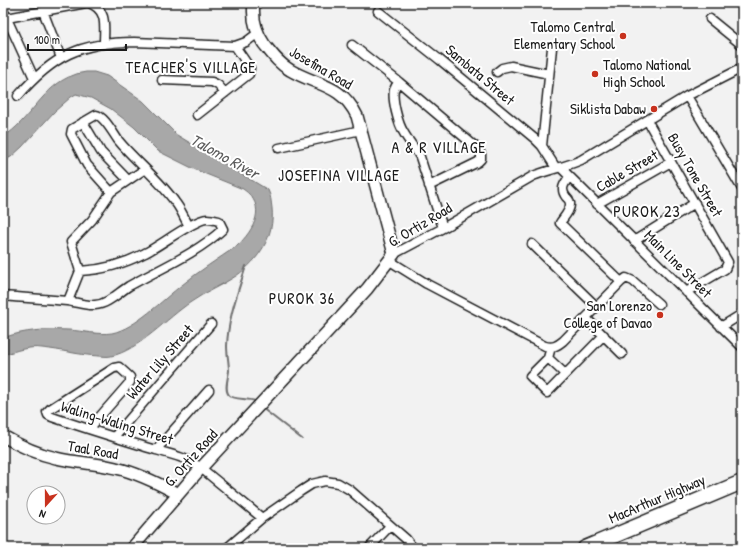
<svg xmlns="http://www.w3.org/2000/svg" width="745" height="551" viewBox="0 0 745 551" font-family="'Patrick Hand',sans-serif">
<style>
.water{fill:#a8a8a8;stroke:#707070}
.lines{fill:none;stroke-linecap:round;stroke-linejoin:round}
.stream{stroke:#707070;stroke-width:2}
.street-casing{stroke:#1c1c1c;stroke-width:11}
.secondary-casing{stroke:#1c1c1c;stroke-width:14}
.highway-casing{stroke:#1c1c1c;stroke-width:17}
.street{stroke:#fff;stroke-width:8}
.secondary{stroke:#fff;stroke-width:11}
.highway{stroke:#fff;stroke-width:14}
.poi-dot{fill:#c8321e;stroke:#fff;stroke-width:1.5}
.labels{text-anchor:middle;stroke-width:4;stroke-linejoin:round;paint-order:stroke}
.poi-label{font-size:15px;fill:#1c1c1c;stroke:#fff;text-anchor:end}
.street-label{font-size:15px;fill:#1c1c1c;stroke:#fff}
.neighbourhood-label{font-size:16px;letter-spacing:1px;fill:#1c1c1c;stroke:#fff}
.water-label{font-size:16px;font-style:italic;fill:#5b5b5b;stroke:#fff}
</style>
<rect width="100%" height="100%" fill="#f2f2f2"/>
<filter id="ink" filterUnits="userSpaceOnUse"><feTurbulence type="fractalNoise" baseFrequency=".025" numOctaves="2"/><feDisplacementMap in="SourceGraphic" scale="8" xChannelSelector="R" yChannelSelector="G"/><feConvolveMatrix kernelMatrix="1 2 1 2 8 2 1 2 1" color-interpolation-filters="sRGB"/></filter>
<g filter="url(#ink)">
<!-- water -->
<path class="water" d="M86 72H94L107 76 143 101 177 135 268 190C271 196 271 201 272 208 275 236 259 260 236 276 221 286 205 292 191 302 168 317 138 351 111 356 107 357 103 356 99 356 78 355 62 350 42 348 29 346 15 351 3 355V338C24 330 47 329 69 330 83 331 98 335 112 333 136 328 162 300 182 285 199 271 218 259 237 246 254 230 268 206 243 189L196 170 158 151 134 127 111 109 91 98 76 94 71 97 54 112 22 147 11 157 3 161V137C30 121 43 85 74 75 78 73 82 73 86 72Z"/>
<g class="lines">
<!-- stream -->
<path class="stream" d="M246 266C238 292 228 318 227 346 227 355 229 363 229 371 228 378 224 390 229 395 233 400 247 398 255 401
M262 408 302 439"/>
<defs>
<path id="street" d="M89 3C108 10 104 26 104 43
M3 10 34 78
M43 11 61 58
M378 11 440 60 535 139 542 146 556 168
M7 18 86 3
M710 19 742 45
M352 45 399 82 477 148 481 154V159L478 162 429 186
M497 72 502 68 511 66 549 74
M162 80 212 82 218 85 225 93
M399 82C397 84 395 87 394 90 392 100 398 124 404 133 409 142 415 148 420 157L443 228
M18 96C53 56 80 42 134 42L235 46 246 42 258 33
M687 96 742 189
M197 115 249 74 250 68 235 46
M647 120 728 262 725 269 686 292
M83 122 101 152 128 180
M542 146 552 48
M279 148 361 130
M560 167 742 347
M569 177C564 184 560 189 566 197 568 199 569 199 570 203 571 210 564 217 560 223L621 282
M111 192 87 165 71 134 72 129 96 115C104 116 113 133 118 140 136 162 159 179 175 202 181 209 184 218 189 226
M597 204 671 162
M634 241 695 203
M532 244 597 307
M394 254 443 228 533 176C548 170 565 167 581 160L687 96 742 68
M390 261 427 284 545 346C553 348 557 346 563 341L621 282 626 278 633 281 659 304
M3 296C24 298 46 299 67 301 76 302 86 306 95 305 108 304 118 293 129 286 161 268 196 254 223 229L219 221C215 220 211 219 207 219 195 219 158 247 145 253 124 264 104 270 80 271
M68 301 80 271 71 242 92 220 111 192 145 169
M586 318 622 354
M721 327 742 314
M551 347 548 358 530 376 547 393 604 335
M548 358 565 374
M89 429 130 382V377L119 367 114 368 50 409 47 412 48 415 52 417C84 428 117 438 149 448 166 453 187 457 201 468L262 518
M114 437 211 324
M156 450 209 390
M227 548 262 518 301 491 312 484 325 481 338 483 350 490 406 539 413 548
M369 548 390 526"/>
<path id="secondary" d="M3 436C20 446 37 454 56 458 76 463 97 463 116 468 138 473 158 483 178 494
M132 548 201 468 367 289 394 254 357 116C342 84 317 86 290 70 279 64 272 54 264 44 255 31 252 18 254 3"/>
<path id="highway" d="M585 548 742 482"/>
</defs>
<!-- street casing -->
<use href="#street" class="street-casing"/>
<!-- secondary casing -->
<use href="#secondary" class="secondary-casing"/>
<!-- highway casing -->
<use href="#highway" class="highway-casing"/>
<!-- street -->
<use href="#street" class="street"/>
<!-- secondary -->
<use href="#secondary" class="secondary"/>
<!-- highway -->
<use href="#highway" class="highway"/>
</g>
</g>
<!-- markers -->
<g class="poi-dot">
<circle cx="623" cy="36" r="4"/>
<circle cx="595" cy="74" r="4"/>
<circle cx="654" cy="109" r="4"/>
<circle cx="660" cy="315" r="4"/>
</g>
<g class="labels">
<!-- poi labels -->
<g class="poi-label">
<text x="615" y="32">Talomo Central<tspan x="615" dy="17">Elementary School</tspan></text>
<text x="603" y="70" text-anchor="start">Talomo National<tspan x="603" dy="17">High School</tspan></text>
<text x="646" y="114">Siklista Dabaw</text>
<text x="652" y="311">San Lorenzo<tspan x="652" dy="17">College of Davao</tspan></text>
</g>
<!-- street labels -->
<g class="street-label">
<text transform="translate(321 68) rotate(30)" y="5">Josefina Road</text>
<text transform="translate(480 75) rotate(40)" y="5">Sambata Street</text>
<text transform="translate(627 171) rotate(-30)" y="5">Cable Street</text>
<text transform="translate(695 175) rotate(60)" y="5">Busy Tone Street</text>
<text transform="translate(420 225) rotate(-31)" y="5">G. Ortiz Road</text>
<text transform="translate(678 264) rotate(45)" y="5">Main Line Street</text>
<text transform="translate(160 362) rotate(-49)" y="5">Water Lily Street</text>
<text transform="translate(117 423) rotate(17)" y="5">Waling-Waling Street</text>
<text transform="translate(93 450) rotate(10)" y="5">Taal Road</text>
<text transform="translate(191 458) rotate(-48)" y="5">G. Ortiz Road</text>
<text transform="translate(657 499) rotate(-23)" y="5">MacArthur Highway</text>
</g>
<!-- neighbourhood labels -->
<g class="neighbourhood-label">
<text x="191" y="73">TEACHER'S VILLAGE</text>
<text x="439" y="153">A &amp; R VILLAGE</text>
<text x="339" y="181">JOSEFINA VILLAGE</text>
<text x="647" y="217">PUROK 23</text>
<text x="302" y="304">PUROK 36</text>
</g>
<!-- water labels -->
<g class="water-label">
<text transform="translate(225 156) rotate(29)" y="6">Talomo River</text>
</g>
</g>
<!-- margin -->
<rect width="745" height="551" fill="none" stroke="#fff" stroke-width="16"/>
<rect x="8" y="8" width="729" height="535" fill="none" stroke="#1c1c1c" stroke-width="1.5" filter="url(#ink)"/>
<!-- north arrow -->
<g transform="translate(46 505) rotate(201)"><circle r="19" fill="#ffffff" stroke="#a4a4a4"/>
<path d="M0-3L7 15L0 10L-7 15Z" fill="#c8321e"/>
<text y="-6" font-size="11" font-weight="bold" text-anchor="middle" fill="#1c1c1c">N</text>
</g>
<!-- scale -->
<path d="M28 44v6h98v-6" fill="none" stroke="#1c1c1c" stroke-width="2"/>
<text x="34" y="44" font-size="12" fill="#1c1c1c" stroke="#ffffff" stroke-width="3" paint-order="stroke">100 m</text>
</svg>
